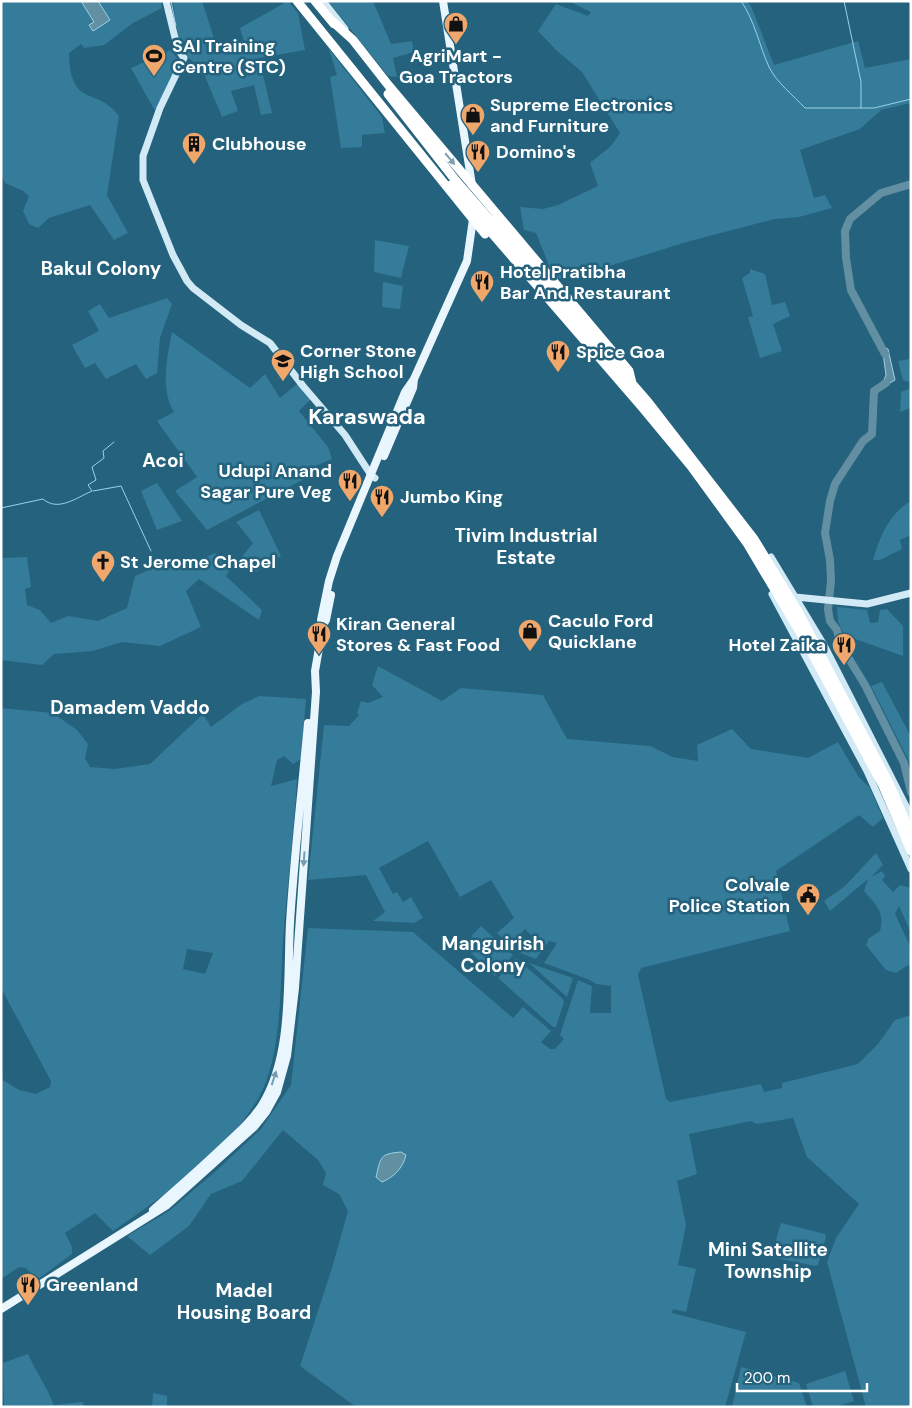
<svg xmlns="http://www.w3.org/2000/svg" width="912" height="1408" viewBox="0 0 912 1408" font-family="'DM Sans',sans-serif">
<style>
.green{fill:#347c99;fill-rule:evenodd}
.water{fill:#628fa1;stroke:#9dd2e6}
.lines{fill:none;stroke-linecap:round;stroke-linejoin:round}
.stream{stroke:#9dd2e6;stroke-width:1}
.river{stroke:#628fa1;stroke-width:8}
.secondary{stroke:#d2eaf5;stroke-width:7}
.primary{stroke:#e9f6fd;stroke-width:8}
.highway{stroke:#fff;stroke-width:9}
.highway-bridge{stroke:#fff;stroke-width:9}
.oneway{fill:#7ca1b1}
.oneway2{fill:#739db0}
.labels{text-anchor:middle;stroke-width:5;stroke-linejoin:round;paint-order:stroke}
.poi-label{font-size:18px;font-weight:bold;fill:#fff;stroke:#24627d;text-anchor:start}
.neighbourhood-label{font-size:19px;font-weight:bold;fill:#fff;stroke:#24627d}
.district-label{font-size:22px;font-weight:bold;fill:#fff;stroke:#24627d}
</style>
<rect width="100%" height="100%" fill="#24627d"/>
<!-- green -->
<path class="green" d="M1 1H161L162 8 133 23 104 45 84 48 81 44 69 53C70 109 97 86 119 116L107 195 128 233 114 240 90 205 49 218 38 228 29 224 23 211 29 196 23 191 5 183 1 174Z
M178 1H202L219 54 245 46 240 28 288 1 298 13 305 50 259 58 272 113 261 115 254 85 231 91 238 111 222 117 201 67 187 57 180 47 173 3Z
M328 1H373L391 44 412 41 414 52 393 58 397 77 388 76Z
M568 1H747L751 6 774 65 858 41 865 68 911 59V103L881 110 860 129 800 150 814 198 825 195 832 208 799 217 775 219 690 241 567 279 554 278 536 233 524 230 520 207 543 209 558 205 598 186 590 163 611 146 620 133 582 72 556 50 538 31 556 4 588 16 591 12Z
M329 49 382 117 385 133 362 135V147L341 148 330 77 337 75Z
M171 50 179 61 155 111 131 68Z
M375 240 409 246 401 278 374 272Z
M750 269 765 274 772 305 785 302 790 316 773 324 782 351 760 358 748 317 753 316 742 278 750 273Z
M383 282 403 286 400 309 382 307Z
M167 298 172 304 160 338 157 373 146 379 136 364 106 379 95 363 85 368 72 345 99 331 88 311 100 304 109 318Z
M172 332 250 388 265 374 280 398 297 384 311 399 299 411 328 447 332 459 315 466 310 476 207 530 175 491 197 477 157 421 174 412C160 389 167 357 172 332Z
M909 359 911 380 908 382 903 380 898 361Z
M911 388V408L900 412 901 392Z
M157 483 182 521 157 530 141 491Z
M911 501V535L900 540 902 549 880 560H873C879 538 890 512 911 501Z
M259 510 281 556 256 572 240 559 253 543 236 522Z
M215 553 231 569 226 576 262 610 259 620 199 579 186 591 201 627 160 646 122 642 93 651 54 654 42 665 1 660V558L27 557 31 587 25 589 27 605 40 610 51 623 68 616 98 621 127 608 135 576 172 560 176 571Z
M837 607 867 610 870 623 878 622 880 610 887 609 903 626V656L844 635 838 621Z
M378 666 442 701 461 688 543 695 567 739 650 746 673 757 698 761 697 745 732 729 751 749 808 758 838 742 858 776 870 788 883 818 873 827 859 815 776 871 790 931 641 968 638 975 666 1099 670 1102 761 1084 764 1092 782 1088V1083L858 1064 878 1044 895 1020 911 1015V1407H866L827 1262 836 1238 859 1204 807 1157 793 1118 757 1124 751 1121 689 1134 697 1174 677 1181 686 1225 678 1265 696 1269 686 1312 673 1309 672 1313 746 1332 725 1407H356L300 1366 332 1268 348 1211 339 1194 323 1185 326 1173 318 1160 283 1130 242 1181 211 1194 189 1226 150 1255 127 1236 169 1211 216 1171 261 1129 291 1085 308 928 413 932 513 1018 523 1007 551 1031 541 1042 550 1049H555L564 1039 560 1035 578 980 592 986 590 1013H611V986L596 984 590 980 544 963 557 943 549 941 536 959 518 952 532 936 525 929 510 945 497 933 514 918 491 880 460 897 428 841 379 868 393 894 397 892 403 902 411 897 423 918 414 923 373 921 385 912 366 875 308 880 324 725 349 726 359 715 357 713 361 701 368 703 383 697 372 685Z
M882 682 909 733 911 732V765L871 686Z
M259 696 306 699 301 759 293 764 284 756 277 760 271 786 297 779C294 834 287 888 283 942 280 988 282 1058 258 1099 225 1154 165 1195 113 1231L95 1213 65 1233 72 1247V1254L37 1280 26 1268 19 1267 1 1279V1079L19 1090 36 1094 50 1087 51 1081 1 988V708L53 713 77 730 88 744 85 758 90 767 115 769 150 764 203 714 211 727 242 704ZM187 949 213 953 205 974 183 969Z
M876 853 883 865 871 877 882 871 885 876 882 880 893 892 900 885 911 888V933L899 906 895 914 911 948V967L908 965 896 973 886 970 866 945 869 938 880 931C885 912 876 905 864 891L868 879 830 911 824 901 845 886Z
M481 926 513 955 495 976 471 953 479 944 471 936Z
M516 958 562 998 564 1002 556 1027H553L498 978Z
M529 963 573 978 567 997Z
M781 1223 825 1234 826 1237 818 1265 815 1266 771 1257Z
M28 1354C36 1372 47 1387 54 1405L82 1402 85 1407H4L3 1363Z
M741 1367 799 1383 807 1407H732Z
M845 1371 854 1401 835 1407H813L806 1384Z
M153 1393 167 1396V1407H152Z"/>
<!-- water -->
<path class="water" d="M81 1H98L110 20 93 31 89 25 94 22Z
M882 346 888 349 895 380 883 387 873 389 884 380 886 375Z
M401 1152 406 1155C403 1168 394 1177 382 1182L376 1177C381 1156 380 1154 401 1152Z"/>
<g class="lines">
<!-- stream -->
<path class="stream" d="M171 1 176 26
M741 1C755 21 759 45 769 67 777 83 793 95 805 108H874L911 99
M844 1 861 82V108
M93 491 121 486 151 551
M1 508 43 499C58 512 76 498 92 491L88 485 96 480 92 467 104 458 103 451 114 442
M1 1074H2"/>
<!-- river -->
<path class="river" d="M885 354 851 290 846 258 845 231 850 219 881 193 911 184
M886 383 874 391 872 434 863 441 835 484 830 501 825 533 830 560 831 581 828 609 830 621 837 630 840 644 865 685 904 763 911 792"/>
<!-- secondary -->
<path class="secondary" d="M166 1 178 50 184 58 160 108 143 156V180L173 255 187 281 193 288 241 325 270 343 303 386 345 435 371 475 375 478
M323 1 345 29
M771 557 824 645 911 816
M772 594 867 771 911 869
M795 597 867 604 911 593"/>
<!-- primary -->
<path class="primary" d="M443 1 472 185
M384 456 413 388 414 379
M323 625 326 620 331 595
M153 1210C177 1189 200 1169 223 1147 237 1134 252 1121 262 1105 293 1055 287 980 290 923 294 857 302 790 308 723
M1 1309 167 1205 254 1127 266 1112 277 1092 287 1056 295 988 316 692 315 671 323 625 321 620 329 581 337 556 405 392 414 379 467 261 473 219"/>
<!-- highway -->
<path class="highway" d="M297 1 485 234
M315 1 334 24
M332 21 353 40 389 86 629 371 632 383
M388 94 456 181
M490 220 648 402 754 539 799 613 835 682 889 783 911 834
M484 224 642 407 691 466 747 543 807 644 883 786 911 851"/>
<!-- highway-bridge -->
<path class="highway-bridge" d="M456 181 490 220
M451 185 484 224"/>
</g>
<!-- one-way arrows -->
<defs><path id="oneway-solid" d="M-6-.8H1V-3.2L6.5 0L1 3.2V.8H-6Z" transform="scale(1.25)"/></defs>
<use class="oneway" href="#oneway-solid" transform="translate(450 159) rotate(50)"/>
<g class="oneway2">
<use href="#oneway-solid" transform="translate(304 859) rotate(94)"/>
<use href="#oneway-solid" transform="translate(274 1078) rotate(-72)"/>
</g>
<!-- icons -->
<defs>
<symbol id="shop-pin" viewBox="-11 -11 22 30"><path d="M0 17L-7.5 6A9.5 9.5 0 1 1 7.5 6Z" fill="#f0a76c" stroke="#24627d"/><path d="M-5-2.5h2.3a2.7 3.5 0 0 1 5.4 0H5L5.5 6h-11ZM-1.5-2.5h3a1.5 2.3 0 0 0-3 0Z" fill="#111"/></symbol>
<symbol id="stadium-pin" viewBox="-11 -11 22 30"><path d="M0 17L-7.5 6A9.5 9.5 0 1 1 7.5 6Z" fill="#f0a76c" stroke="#24627d"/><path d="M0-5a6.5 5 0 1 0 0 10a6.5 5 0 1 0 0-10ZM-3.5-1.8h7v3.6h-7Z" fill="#111"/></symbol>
<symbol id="building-pin" viewBox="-11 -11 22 30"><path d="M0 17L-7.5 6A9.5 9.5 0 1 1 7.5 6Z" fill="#f0a76c" stroke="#24627d"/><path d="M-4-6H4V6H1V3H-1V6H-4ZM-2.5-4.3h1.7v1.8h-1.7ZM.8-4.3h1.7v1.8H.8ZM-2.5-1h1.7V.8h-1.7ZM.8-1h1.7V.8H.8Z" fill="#111"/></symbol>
<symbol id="restaurant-pin" viewBox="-11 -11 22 30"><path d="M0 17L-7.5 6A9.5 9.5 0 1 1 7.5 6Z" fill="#f0a76c" stroke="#24627d"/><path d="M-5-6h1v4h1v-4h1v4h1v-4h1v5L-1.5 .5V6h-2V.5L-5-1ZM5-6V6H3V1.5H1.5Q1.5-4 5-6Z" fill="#111"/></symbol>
<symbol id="school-pin" viewBox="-11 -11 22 30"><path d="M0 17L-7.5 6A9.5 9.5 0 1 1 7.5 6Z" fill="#f0a76c" stroke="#24627d"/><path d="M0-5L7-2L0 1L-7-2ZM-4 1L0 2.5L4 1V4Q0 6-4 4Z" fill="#111"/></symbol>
<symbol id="church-pin" viewBox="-11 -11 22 30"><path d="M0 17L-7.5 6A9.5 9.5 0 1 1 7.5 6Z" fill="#f0a76c" stroke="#24627d"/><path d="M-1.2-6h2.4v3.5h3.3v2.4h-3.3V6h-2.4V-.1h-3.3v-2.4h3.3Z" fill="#111"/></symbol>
<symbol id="civic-pin" viewBox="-11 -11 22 30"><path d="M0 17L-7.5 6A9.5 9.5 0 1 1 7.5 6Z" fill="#f0a76c" stroke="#24627d"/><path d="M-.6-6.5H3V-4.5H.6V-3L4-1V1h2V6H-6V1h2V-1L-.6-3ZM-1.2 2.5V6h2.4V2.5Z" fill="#111"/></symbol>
</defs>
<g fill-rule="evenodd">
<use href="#shop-pin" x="442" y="10" width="28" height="38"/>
<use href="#stadium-pin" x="140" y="42" width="28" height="38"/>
<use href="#shop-pin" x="459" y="101" width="28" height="38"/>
<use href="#building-pin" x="180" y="130" width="28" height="38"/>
<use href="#restaurant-pin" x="464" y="138" width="28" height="38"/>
<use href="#restaurant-pin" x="468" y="268" width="28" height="38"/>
<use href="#restaurant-pin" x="544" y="338" width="28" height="38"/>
<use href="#school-pin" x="269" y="347" width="28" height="38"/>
<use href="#restaurant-pin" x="336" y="467" width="28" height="38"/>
<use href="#restaurant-pin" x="368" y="483" width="28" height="38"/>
<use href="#church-pin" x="89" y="548" width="28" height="38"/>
<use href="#shop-pin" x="516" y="617" width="28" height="38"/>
<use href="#restaurant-pin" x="305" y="620" width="28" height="38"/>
<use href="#restaurant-pin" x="830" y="631" width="28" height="38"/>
<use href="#civic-pin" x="794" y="881" width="28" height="38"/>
<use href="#restaurant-pin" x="14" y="1271" width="28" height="38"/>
</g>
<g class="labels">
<!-- poi labels -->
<g class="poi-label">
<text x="172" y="52">SAI Training<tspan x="172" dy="21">Centre (STC)</tspan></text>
<text x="456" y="62" text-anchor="middle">AgriMart -<tspan x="456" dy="21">Goa Tractors</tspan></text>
<text x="490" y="111">Supreme Electronics<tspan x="490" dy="21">and Furniture</tspan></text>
<text x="212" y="150">Clubhouse</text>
<text x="496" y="158">Domino's</text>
<text x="500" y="278">Hotel Pratibha<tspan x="500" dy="21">Bar And Restaurant</tspan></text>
<text x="300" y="357">Corner Stone<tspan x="300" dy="21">High School</tspan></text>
<text x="576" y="358">Spice Goa</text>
<text x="332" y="477" text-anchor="end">Udupi Anand<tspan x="332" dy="21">Sagar Pure Veg</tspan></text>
<text x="400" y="503">Jumbo King</text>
<text x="120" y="568">St Jerome Chapel</text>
<text x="548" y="627">Caculo Ford<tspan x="548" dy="21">Quicklane</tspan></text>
<text x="336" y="630">Kiran General<tspan x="336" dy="21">Stores &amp; Fast Food</tspan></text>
<text x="826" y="651" text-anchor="end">Hotel Zaika</text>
<text x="790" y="891" text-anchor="end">Colvale<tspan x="790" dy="21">Police Station</tspan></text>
<text x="46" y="1291">Greenland</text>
</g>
<!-- neighbourhood labels -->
<g class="neighbourhood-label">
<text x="101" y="275">Bakul Colony</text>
<text x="163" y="467">Acoi</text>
<text x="526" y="542">Tivim Industrial<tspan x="526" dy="22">Estate</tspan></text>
<text x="130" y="714">Damadem Vaddo</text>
<text x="493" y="950">Manguirish<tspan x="493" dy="22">Colony</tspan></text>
<text x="768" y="1256">Mini Satellite<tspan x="768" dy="22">Township</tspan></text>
<text x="244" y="1297">Madel<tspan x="244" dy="22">Housing Board</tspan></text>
</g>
<!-- district labels -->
<g class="district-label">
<text x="367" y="424">Karaswada</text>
</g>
</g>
<!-- border -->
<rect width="912" height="1408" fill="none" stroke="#ffffff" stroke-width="5"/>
<!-- scale -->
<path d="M737 1383v8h130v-8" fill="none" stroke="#ffffff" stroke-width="2.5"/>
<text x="744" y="1383" font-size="15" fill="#ffffff" stroke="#24627d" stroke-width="4" paint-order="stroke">200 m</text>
</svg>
